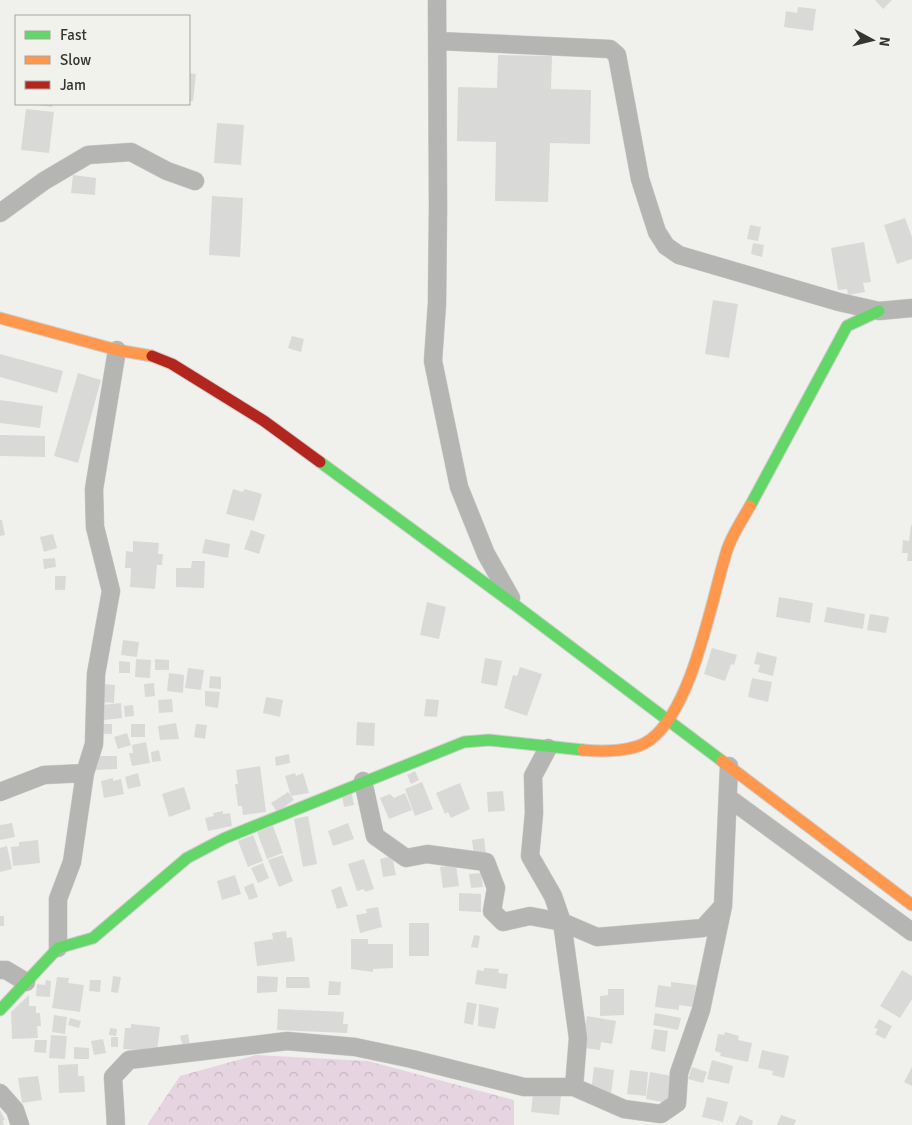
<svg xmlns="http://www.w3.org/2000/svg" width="912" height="1125" viewBox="0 0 912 1125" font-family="Signika,sans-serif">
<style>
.forest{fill:url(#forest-crowns)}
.building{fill:#d9dad7}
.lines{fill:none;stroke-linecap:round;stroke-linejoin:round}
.street-casing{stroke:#cececc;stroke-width:19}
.fast-casing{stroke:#cececc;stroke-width:13}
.slow-casing{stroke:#cececc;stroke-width:13}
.jam-casing{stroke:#cececc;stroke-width:13}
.street{stroke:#b5b6b4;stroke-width:18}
.fast{stroke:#63d668;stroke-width:11}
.slow{stroke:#ff974d;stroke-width:11}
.jam{stroke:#b3261e;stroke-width:11}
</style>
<defs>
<pattern id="forest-crowns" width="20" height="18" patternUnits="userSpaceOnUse" patternTransform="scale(1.25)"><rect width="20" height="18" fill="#e6d4e1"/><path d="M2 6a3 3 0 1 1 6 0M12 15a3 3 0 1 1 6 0" fill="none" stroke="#c6b7c2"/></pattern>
</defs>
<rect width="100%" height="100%" fill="#f0f1ed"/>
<!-- forest -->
<path class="forest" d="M256 1055 368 1061 514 1100V1125H147L180 1076Z"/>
<!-- building -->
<path class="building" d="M875 0H892L883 9Z
M798 7 816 9 813 31 784 27 786 11 797 13Z
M498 55 552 56 551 89 591 90 590 144 550 143 548 202 495 201 496 142 457 141 458 87 497 88Z
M189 73 196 74 193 101H189Z
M30 104H53L52 107Z
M26 109 54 112 49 153 21 150Z
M217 123 244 125 241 165 214 163Z
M73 175 96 178 95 195 71 193Z
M212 196 243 198 240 257 209 255Z
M905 218 912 237V259L897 264 884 225Z
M750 225 761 227 758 241 747 239Z
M864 242 871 282 863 283 865 292 848 295 847 289 838 290 831 248Z
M753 243 764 245 762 257 751 254Z
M713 300 738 304 729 358 705 354Z
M292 336 304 339 301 352 288 348Z
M0 354 63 371 57 393 0 377Z
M78 373 101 380 78 463 54 456Z
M0 400 43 406 40 428 0 423Z
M0 435 45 436V457L0 456Z
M233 489 243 492 244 489 262 494 254 521 226 514Z
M0 520H2L5 535 0 536Z
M911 525H912V561H907L908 553H902L903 540 909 541Z
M251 530 265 535 259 554 244 549Z
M53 534 57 548 44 552 40 537Z
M205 539 230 544 228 558 202 553Z
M133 541 159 543 158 554H163L162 565H157L155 589 130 587 131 568H125L126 551 133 552Z
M55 558 56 567 44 569 43 559Z
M192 561H205L204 588 176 587V568H191Z
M55 576H66L65 590H55Z
M779 597 813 603 810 623 776 617Z
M427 602 446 607 439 639 420 635Z
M827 607 865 614 863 629 824 622Z
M870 614 889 617 886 633 867 630Z
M123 640 139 642 137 657 121 655Z
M712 648 737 655 734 665 731 664 725 681 704 674Z
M757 652 777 657 773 676 758 672 760 665 754 664Z
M485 658 502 661 497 686 481 683Z
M136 659 151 660 150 678 135 677Z
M155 659 169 660V670H155Z
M119 661 130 662V673H119Z
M520 667 542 674 527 716 504 708 513 675 517 676Z
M188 668 204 670 201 690 185 688Z
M169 673 184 675 183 693 167 691Z
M210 676 221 677V689L209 688Z
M752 678 772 682 768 702 748 697Z
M154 683 155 696 145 697 144 684Z
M103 684 115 685 114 703 102 702Z
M205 691 220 692 218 708 205 706Z
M266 697 283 700 280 717 263 713Z
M172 699 173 712 159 713 158 700Z
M426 699 439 700 437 717 424 716Z
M121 703 122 718 104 720 102 705Z
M133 705 134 716 125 717 124 706Z
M357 722 375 723 374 746 356 745Z
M176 723 179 739 160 740 158 726Z
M104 724H112V734H104Z
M131 724H145V737H131Z
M196 724 207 725 205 739 194 737Z
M127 733 131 745 118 749 114 737Z
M146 742 150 763 132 766 129 753H133L132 745Z
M159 750 161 761 152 762 151 752Z
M289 754 290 763 276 766 275 757Z
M94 756H117V769L94 770Z
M260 766 266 812 243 815 242 806H238L235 784H238L236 770Z
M415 771 419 780 411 784 407 775Z
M138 773 141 786 128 789 125 777Z
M295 773 296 776 303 773 309 793 291 796 285 776Z
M113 778V781L121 779 124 794 104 798 101 781Z
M422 782 433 809 415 816 405 789Z
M460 783 470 809 451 818 448 812 445 814 436 793Z
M184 787 191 809 169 817 162 794Z
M503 791 505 811 488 812 487 792Z
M288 792 294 800 277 812 271 803Z
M405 793 412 810 389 819 380 798 390 794 394 798Z
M352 794 354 805 344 807 342 796Z
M223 811V814L230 813 232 826 208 831 205 818 214 816 213 813Z
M308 816 317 864 303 867 294 819Z
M12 823 15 837 0 840V825Z
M348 823 354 839 333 846 328 831Z
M273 826 283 853 267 859 257 832Z
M253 835 263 861 248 867 238 841Z
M484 838 486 854 474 855 472 840Z
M38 840 40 863 13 866 11 847 19 846V842Z
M7 846 12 869 0 872V848Z
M283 855 293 881 279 887 268 860Z
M392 856 396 875 383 877 380 859Z
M364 859 374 889 365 892 364 889 357 891 348 864Z
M263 863 269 878 258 883 251 868Z
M456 865 459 886 443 888 440 867Z
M481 873 483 887 471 888 469 874Z
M235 875 241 894 222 900 217 881Z
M253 883 258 897 249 900 244 887Z
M341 886 348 906 337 909 331 890Z
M459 893 481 894V912L459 911Z
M378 907 382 927 360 933 356 915 367 913 366 909Z
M0 916H4V926H0Z
M409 923H429V956H409Z
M286 931 287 938 292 937 295 961 257 966 254 942 273 939 272 933Z
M474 935 480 936 478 948 471 947Z
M351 939H368V944H393V968L373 969V972L351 969Z
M484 968 499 969 498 973 508 974 506 989 475 984 477 970 484 971Z
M902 970 912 976V999L900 1018 880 1006Z
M113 976 121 977 118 993 111 992Z
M257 976 278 977 277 992 257 993Z
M57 977 69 978 68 983 84 985 80 1012 52 1008Z
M286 977H309L310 988H286Z
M46 980 51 981 50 997 36 996 37 984 45 985Z
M90 980H101L100 992 89 991Z
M329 981 341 982 340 995H328Z
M671 982 696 985 693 1007 679 1005V1010L655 1007 658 985 671 987Z
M608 989H624V1015L600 1016V996L608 995Z
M29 995V1006H36V1013H40L41 1026H37L38 1038 12 1039 11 1012Z
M467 1002 477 1004 473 1025 464 1023Z
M479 1004 499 1008 495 1029 478 1026Z
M278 1009 344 1012 343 1024H348L347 1033 277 1030Z
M655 1013 681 1018 678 1030 653 1025Z
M54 1015 67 1017 65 1034 52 1032Z
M587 1016 616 1021 612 1044 601 1042 600 1050 584 1048 585 1035 588 1034 584 1033Z
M70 1018 81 1021 79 1028 68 1025Z
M879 1019 892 1026 885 1039 875 1034 878 1029 874 1028Z
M131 1024 160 1027 157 1051 123 1049 125 1028H131Z
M110 1028 117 1029 116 1036 109 1035Z
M654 1029 668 1031 665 1052 651 1049Z
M725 1032 739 1036 738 1040 752 1043 748 1062 720 1056 721 1053 715 1051 718 1034 724 1035Z
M188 1034 190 1045 183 1047 180 1036Z
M51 1035 67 1036 65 1059 49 1058Z
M111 1037H118V1047H111Z
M103 1039 106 1053 94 1055 91 1041Z
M35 1040H47L46 1053 34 1052Z
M74 1047 89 1048V1059H74Z
M762 1050 789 1056 784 1078 772 1075 773 1071 758 1068Z
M712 1060 733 1066 729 1084 707 1079Z
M78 1064V1076H84L85 1092 59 1093 58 1065Z
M594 1067 614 1070 611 1094 591 1091Z
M692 1067 707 1072 703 1083 688 1079Z
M912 1067V1086L904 1082Z
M630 1070 648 1072 646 1096 627 1094Z
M650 1072 672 1076 668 1103 646 1099Z
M38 1076 42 1100 22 1103 18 1078Z
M533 1094 561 1096 559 1115 531 1112Z
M707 1097 728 1102 723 1122 702 1117Z
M0 1110 5 1120H3L4 1125H0Z
M740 1115 753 1121 752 1125H735Z
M781 1115 796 1120 794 1125H777Z"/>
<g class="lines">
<defs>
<path id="street" d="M437 0 438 207 437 303 433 361 459 487 486 554 511 598
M438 41 610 49 617 55 640 179 657 232 666 246 679 255 839 302 879 311 912 308
M0 213 44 181 88 155 131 152 167 171 195 181
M548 748 533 776 534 813 530 856 553 896 562 922 578 1038 574 1087 624 1109 661 1114 677 1103 679 1073 701 1010 723 906 729 766
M363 781 375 836 406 858 427 854 486 862 496 888 492 911 503 922 530 916 562 922 597 937 703 928 723 906
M0 792 44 775 85 773
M730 799 912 932
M58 948V899L72 862 85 773 94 744 96 674 111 591 95 527 94 489 117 350
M0 970H6L26 982
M0 1093 15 1110 20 1125
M116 1125 113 1077 129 1060 287 1041 355 1047 412 1059 524 1087H574"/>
<path id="fast" d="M320 462 515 605 722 761
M750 506 847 326 879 311
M0 1010 58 948 93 938 187 858 225 838 464 742 489 740 583 750"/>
<path id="slow" d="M0 318 117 350 152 356
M583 750C603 752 634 752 650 740 693 708 711 601 727 550 732 535 742 520 750 506
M722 761 912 905"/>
<path id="jam" d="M152 356 172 364 264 421 320 462"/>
</defs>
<!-- street casing -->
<use href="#street" class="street-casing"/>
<!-- fast casing -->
<use href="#fast" class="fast-casing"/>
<!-- slow casing -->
<use href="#slow" class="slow-casing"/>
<!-- jam casing -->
<use href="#jam" class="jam-casing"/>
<!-- street -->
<use href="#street" class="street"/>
<!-- fast -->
<use href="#fast" class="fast"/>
<!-- slow -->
<use href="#slow" class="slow"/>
<!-- jam -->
<use href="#jam" class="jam"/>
</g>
<!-- legend -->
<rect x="15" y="15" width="175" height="90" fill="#f1f2ec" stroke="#a6a6a2"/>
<rect x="25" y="31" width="25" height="8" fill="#63d668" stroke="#a6a6a2"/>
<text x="60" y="40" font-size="15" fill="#353533">Fast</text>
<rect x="25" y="56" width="25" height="8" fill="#ff974d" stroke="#a6a6a2"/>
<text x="60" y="65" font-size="15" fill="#353533">Slow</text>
<rect x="25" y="81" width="25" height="8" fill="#b3261e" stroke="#a6a6a2"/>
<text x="60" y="90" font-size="15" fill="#353533">Jam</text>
<!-- north arrow -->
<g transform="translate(872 40) rotate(97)" stroke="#f1f2ec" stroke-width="4" paint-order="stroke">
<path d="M0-4L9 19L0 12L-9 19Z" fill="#353533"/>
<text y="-8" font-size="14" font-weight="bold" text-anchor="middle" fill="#353533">N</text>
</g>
</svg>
